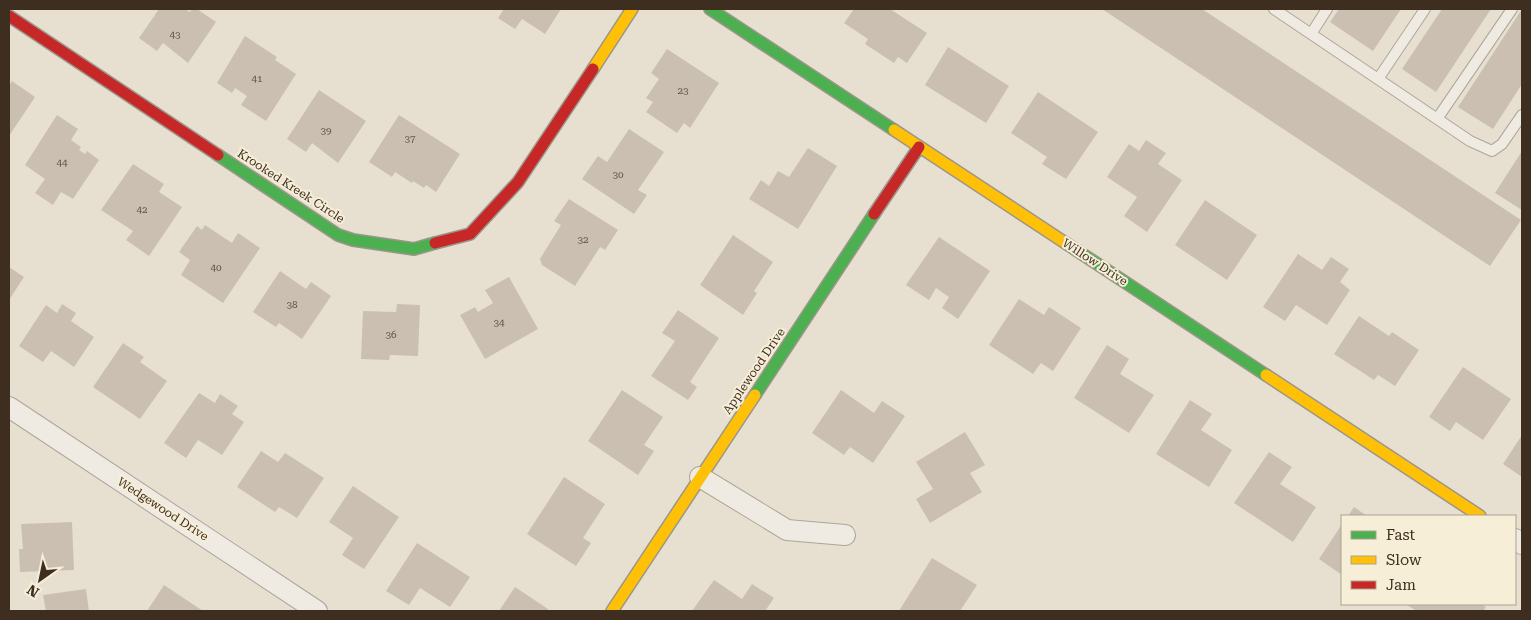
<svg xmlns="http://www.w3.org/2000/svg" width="1531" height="620" viewBox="0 0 1531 620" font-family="'Roboto Serif',serif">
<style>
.building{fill:#cbbfb2}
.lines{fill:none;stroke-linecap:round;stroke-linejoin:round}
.lane-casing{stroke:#ada599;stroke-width:12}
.street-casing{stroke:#ada599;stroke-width:22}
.fast-casing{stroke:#9c958a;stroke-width:14}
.slow-casing{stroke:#9c958a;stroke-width:14}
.jam-casing{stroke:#9c958a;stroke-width:14}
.lane{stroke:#efebe3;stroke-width:10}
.street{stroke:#efebe3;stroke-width:20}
.fast{stroke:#4caf50;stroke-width:11}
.slow{stroke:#ffc107;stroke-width:11}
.jam{stroke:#c62828;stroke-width:11}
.labels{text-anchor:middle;stroke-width:4;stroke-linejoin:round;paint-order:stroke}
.number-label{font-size:10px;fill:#605244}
.street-label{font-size:12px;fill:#3d2e20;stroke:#f7eed8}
</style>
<rect width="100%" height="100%" fill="#e7e0d1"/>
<!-- building -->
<path class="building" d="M159 9H185L190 12 192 9H197L216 22 188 63 163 43 157 51 139 38Z
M504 9H561L545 34 522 19 515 29 498 18Z
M854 9H890L927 33 907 63 898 57 894 63 865 44 868 39 844 23Z
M1102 9H1202L1521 220 1490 266Z
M1339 9H1401L1373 51 1330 22Z
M1442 9H1491L1436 92 1402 69Z
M1522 9V84L1493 129 1458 107Z
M245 36 277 57 275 60 296 74 266 121 241 105 247 96 235 88 232 93 217 83Z
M948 47 1009 86 986 123 925 85Z
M667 49 719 83 690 128 684 123 677 133 646 112 653 102 646 98 659 79 651 73Z
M12 81 35 97 9 136V86Z
M319 90 366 121 338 163 312 143 306 152 287 139Z
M1038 92 1098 132 1066 179 1042 164 1047 157 1011 133Z
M57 115 78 129 71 140 81 147 79 150 85 154 87 151 99 160 73 199 61 192 53 205 35 193 45 179 25 165Z
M399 115 460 154 436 192 426 185 424 188 413 181 412 183 395 172 392 177 369 162Z
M629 129 664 152 638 190 647 195 634 214 582 179 598 156 607 162Z
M1146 140 1166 153 1158 164 1182 180 1147 232 1124 216 1137 197 1107 177 1129 144 1139 151Z
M808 148 837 166 798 229 749 199 761 180 769 186 778 171 789 177Z
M1522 151V210L1495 193Z
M133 164 164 184 159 192 182 207 149 256 126 240 133 231 101 210Z
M569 199 618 230 605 250 600 247 575 286 542 265 540 259 561 225 554 221Z
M1205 200 1257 235 1227 280 1175 245Z
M205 225 232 243 238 233 260 248 223 303 181 275 190 260 179 252 197 226 202 230Z
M733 235 773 262 754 291 757 293 743 315 700 285Z
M939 237 990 271 958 319 942 308 949 297 936 288 929 300 906 285Z
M1298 254 1322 270 1331 257 1349 269 1340 282 1350 290 1327 325 1296 305 1285 321 1263 307Z
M9 267 24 277 9 300Z
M280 271 306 289 311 282 331 296 302 339 279 323 276 327 253 312Z
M509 277 538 329 485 359 460 315 475 307 478 312 493 303 485 290Z
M1019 299 1044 315 1049 307 1081 328 1053 371 1041 363 1033 374 989 345Z
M62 304 76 313 71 321 94 337 74 367 51 351 43 362 19 346 46 305 57 313Z
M397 304 420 305 418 356 390 355 389 360 361 359 363 311 396 312Z
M678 310 719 338 690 382 697 387 688 400 651 376 675 341 662 333Z
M1359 316 1389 336 1392 332 1419 350 1395 386 1378 375 1374 380 1334 354Z
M123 343 144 357 140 362 167 381 140 419 93 387Z
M1107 345 1129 359 1120 374 1154 395 1129 433 1074 398Z
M1463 367 1511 399 1483 440 1456 422 1450 431 1429 417Z
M622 390 663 417 644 445 654 451 638 475 588 441Z
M841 390 874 413 882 401 905 416 873 463 850 447 844 455 812 433Z
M199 393 215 403 220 394 238 406 232 414 244 422 222 455 198 440 186 458 164 443Z
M1190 400 1212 414 1201 430 1232 450 1209 487 1156 454Z
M965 432 985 465 970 473 982 492 930 523 916 499 933 489 916 462Z
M1522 435V477L1503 464Z
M261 451 278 462 285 453 324 478 297 518 279 507 275 512 237 487Z
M1269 452 1292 467 1280 484 1316 507 1293 542 1234 503Z
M564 477 605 504 583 538 591 543 576 566 527 534Z
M353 486 399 517 364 569 342 555 353 538 329 522Z
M1354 507 1367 516H1348Z
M72 522 74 570 20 572 19 549H23L21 524Z
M1342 524V575L1319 559Z
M417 543 470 577 450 607 420 588 409 605 386 591Z
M932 558 977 585 960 611H899Z
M714 580 742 599 752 584 774 598 765 611H692Z
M164 585 203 611H147Z
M515 587 548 609 546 611H499Z
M86 589 89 611H46L43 595Z
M1405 604H1481L1486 607 1483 611H1417Z"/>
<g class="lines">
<defs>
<path id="lane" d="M1274 9 1470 141 1492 151 1502 144 1522 115
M1311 34 1327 9
M1378 79 1425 9
M1437 119 1512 9"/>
<path id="street" d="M9 407 317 611
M700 477 787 530 845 535
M1515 539 1522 544"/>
<path id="fast" d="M710 9 894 130
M218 155 338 235 353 240 414 249 435 243
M1067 244 1266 375
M755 395 874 214"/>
<path id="slow" d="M593 69 632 9
M894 130 1067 244
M1266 375 1480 516
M612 611 755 395"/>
<path id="jam" d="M9 16 218 155
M874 214 919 147
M435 243 470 234 518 182 593 69"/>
</defs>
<!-- lane casing -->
<use href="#lane" class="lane-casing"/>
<!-- street casing -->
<use href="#street" class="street-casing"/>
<!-- fast casing -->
<use href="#fast" class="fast-casing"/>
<!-- slow casing -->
<use href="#slow" class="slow-casing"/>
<!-- jam casing -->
<use href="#jam" class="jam-casing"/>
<!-- lane -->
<use href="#lane" class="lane"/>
<!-- street -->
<use href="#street" class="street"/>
<!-- fast -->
<use href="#fast" class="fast"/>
<!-- slow -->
<use href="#slow" class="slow"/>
<!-- jam -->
<use href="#jam" class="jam"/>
</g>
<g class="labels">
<!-- number labels -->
<g class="number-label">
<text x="175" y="38">43</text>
<text x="257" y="82">41</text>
<text x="683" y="94">23</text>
<text x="326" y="134">39</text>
<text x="410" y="142">37</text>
<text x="62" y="166">44</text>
<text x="618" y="178">30</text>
<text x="142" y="213">42</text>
<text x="583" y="243">32</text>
<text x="216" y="271">40</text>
<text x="292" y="308">38</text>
<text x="499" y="326">34</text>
<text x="391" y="338">36</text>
</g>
<!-- street labels -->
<g class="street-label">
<text transform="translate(291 186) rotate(33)" y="4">Krooked Kreek Circle</text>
<text transform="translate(1095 262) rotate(33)" y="4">Willow Drive</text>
<text transform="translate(754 371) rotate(-56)" y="4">Applewood Drive</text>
<text transform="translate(163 509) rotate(33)" y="4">Wedgewood Drive</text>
</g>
</g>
<!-- border -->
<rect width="1531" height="620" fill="none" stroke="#3d2e20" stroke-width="20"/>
<!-- legend -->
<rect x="1341" y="515" width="175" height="90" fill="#f7eed8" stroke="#ada18e"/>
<rect x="1351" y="531" width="25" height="8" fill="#4caf50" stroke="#ada18e"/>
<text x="1386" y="540" font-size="15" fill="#3d2e20">Fast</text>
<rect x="1351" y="556" width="25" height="8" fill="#ffc107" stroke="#ada18e"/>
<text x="1386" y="565" font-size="15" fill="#3d2e20">Slow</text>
<rect x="1351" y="581" width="25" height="8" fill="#c62828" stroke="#ada18e"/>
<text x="1386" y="590" font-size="15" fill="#3d2e20">Jam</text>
<!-- north arrow -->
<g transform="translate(40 580) rotate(213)" stroke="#f7eed8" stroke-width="4" paint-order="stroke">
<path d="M0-4L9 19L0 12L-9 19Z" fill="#3d2e20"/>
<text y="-8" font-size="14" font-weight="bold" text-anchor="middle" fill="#3d2e20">N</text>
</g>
</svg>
